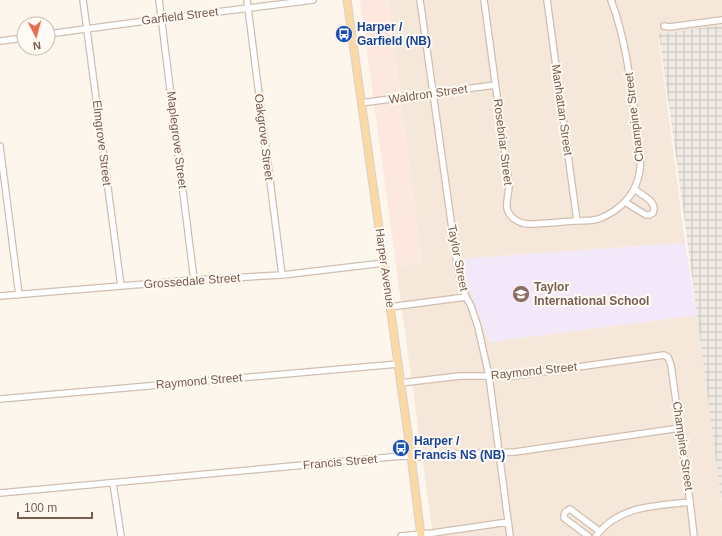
<svg xmlns="http://www.w3.org/2000/svg" width="722" height="536" viewBox="0 0 722 536" font-family="Arial,sans-serif">
<style>
.residential{fill:#f5e8da}
.commercial{fill:#fde8e0}
.industrial{fill:url(#industrial-grid)}
.education{fill:#f3e8fa}
.lines{fill:none;stroke-linecap:round;stroke-linejoin:round}
.minor-casing{stroke:#d1beb0;stroke-width:8}
.major-casing{stroke:#dad1cd;stroke-width:9}
.minor{stroke:#fff;stroke-width:5.5}
.major{stroke:#fbd9a5;stroke-width:7}
.labels{text-anchor:middle;stroke-width:4;stroke-linejoin:round;paint-order:stroke}
.street-label{font-size:12px;fill:#7a5c4d;stroke:#fffaf3}
.transit-label{font-size:12px;font-weight:bold;fill:#164399;stroke:#fffaf3;text-anchor:start}
.education-label{font-size:12px;font-weight:bold;fill:#785e54;stroke:#fffaf3;text-anchor:start}
</style>
<defs>
<pattern id="industrial-grid" width="8" height="8" patternUnits="userSpaceOnUse"><rect width="8" height="8" fill="#efe9e4"/><path d="M0 4h8M4 0v8" fill="none" stroke="#c7c0bb"/></pattern>
</defs>
<rect width="100%" height="100%" fill="#fdf6ec"/>
<!-- residential -->
<path class="residential" d="M388 0H722V25L658 34 685 243 460 259 489 342 697 315 722 503V536H433L396 266 422 263Z"/>
<!-- commercial -->
<path class="commercial" d="M360 0H388L422 263 396 266Z"/>
<!-- industrial -->
<path class="industrial" d="M722 25V498H721L682 200 659 34Z"/>
<!-- education -->
<path class="education" d="M685 243 697 315 489 342 473 300 460 259Z"/>
<g class="lines">
<defs>
<path id="minor" d="M83 0 121 286
M159 0 194 280
M247 0 282 275
M420 0 457 264 460 278 466 297 471 306 478 327 489 376 510 536
M484 0 509 185C509 193 506 201 507 208 509 218 520 224 529 224 544 224 559 222 574 221 584 220 592 222 601 218 618 211 633 197 638 179 644 159 638 137 635 116 630 77 625 37 611 0
M547 0 577 221
M664 26 669 27 722 20
M48 34 161 19 313 0
M0 41 24 38
M361 103 495 85
M0 146 19 295
M625 202 646 215H649L653 213C658 202 642 195 634 189
M0 296 194 280 282 275 384 263
M390 307 466 297
M400 383 460 376H513L657 356 664 355 668 357 671 365 690 502 694 536
M0 399 398 364
M113 483 121 536
M0 493 402 456 423 457 453 454 515 452 680 428
M401 536 433 533 508 522
M588 536 564 518C564 513 565 511 570 509L599 531
M596 536C619 505 656 506 690 502"/>
<path id="major" d="M347 0 411 456 421 536"/>
</defs>
<!-- minor casing -->
<use href="#minor" class="minor-casing"/>
<!-- major casing -->
<use href="#major" class="major-casing"/>
<!-- minor -->
<use href="#minor" class="minor"/>
<!-- major -->
<use href="#major" class="major"/>
</g>
<!-- icons -->
<defs>
<symbol id="bus-disc" viewBox="-11 -11 22 22"><circle r="9.5" fill="#1a4fb4" stroke="#fffaf3"/><path d="M-5-6H5V4H4V6H2V4H-2V6H-4V4H-5ZM-3.5-4V0h7V-4ZM-3.5 1.2v1.5H-2V1.2ZM2 1.2v1.5H3.5V1.2Z" fill="#fff"/></symbol>
<symbol id="school-disc" viewBox="-11 -11 22 22"><circle r="9.5" fill="#8d6e63" stroke="#fffaf3"/><path d="M0-5L7-2L0 1L-7-2ZM-4 1L0 2.5L4 1V4Q0 6-4 4Z" fill="#fff"/></symbol>
</defs>
<g fill-rule="evenodd">
<use href="#bus-disc" x="334" y="24" width="20" height="20"/>
<use href="#school-disc" x="511" y="284" width="20" height="20"/>
<use href="#bus-disc" x="391" y="438" width="20" height="20"/>
</g>
<g class="labels">
<!-- street labels -->
<g class="street-label">
<text transform="translate(180 16) rotate(-7)" y="4">Garfield Street</text>
<text transform="translate(428 94) rotate(-8)" y="4">Waldron Street</text>
<text transform="translate(562 110) rotate(82)" y="4">Manhattan Street</text>
<text transform="translate(634 117) rotate(-97)" y="4">Champine Street</text>
<text transform="translate(264 137) rotate(83)" y="4">Oakgrove Street</text>
<text transform="translate(177 140) rotate(83)" y="4">Maplegrove Street</text>
<text transform="translate(503 142) rotate(83)" y="4">Rosebriar Street</text>
<text transform="translate(102 143) rotate(83)" y="4">Elmgrove Street</text>
<text transform="translate(458 258) rotate(79)" y="4">Taylor Street</text>
<text transform="translate(385 268) rotate(82)" y="4">Harper Avenue</text>
<text transform="translate(192 281) rotate(-4)" y="4">Grossedale Street</text>
<text transform="translate(534 371) rotate(-6)" y="4">Raymond Street</text>
<text transform="translate(199 381) rotate(-5)" y="4">Raymond Street</text>
<text transform="translate(683 446) rotate(82)" y="4">Champine Street</text>
<text transform="translate(340 462) rotate(-5)" y="4">Francis Street</text>
</g>
<!-- transit labels -->
<g class="transit-label">
<text x="357" y="31">Harper /<tspan x="357" dy="14">Garfield (NB)</tspan></text>
<text x="414" y="445">Harper /<tspan x="414" dy="14">Francis NS (NB)</tspan></text>
</g>
<!-- education labels -->
<g class="education-label">
<text x="534" y="291">Taylor<tspan x="534" dy="14">International School</tspan></text>
</g>
</g>
<!-- north arrow -->
<g transform="translate(36 36) rotate(174)"><circle r="19" fill="#fffaf3" stroke="#cabbb1"/>
<path d="M0-3L7 15L0 10L-7 15Z" fill="#e76f51"/>
<text y="-6" font-size="11" font-weight="bold" text-anchor="middle" fill="#7a5c4d">N</text>
</g>
<!-- scale -->
<path d="M18 512v6h74v-6" fill="none" stroke="#7a5c4d" stroke-width="2"/>
<text x="24" y="512" font-size="12" fill="#7a5c4d" stroke="#fffaf3" stroke-width="3" paint-order="stroke">100 m</text>
</svg>
